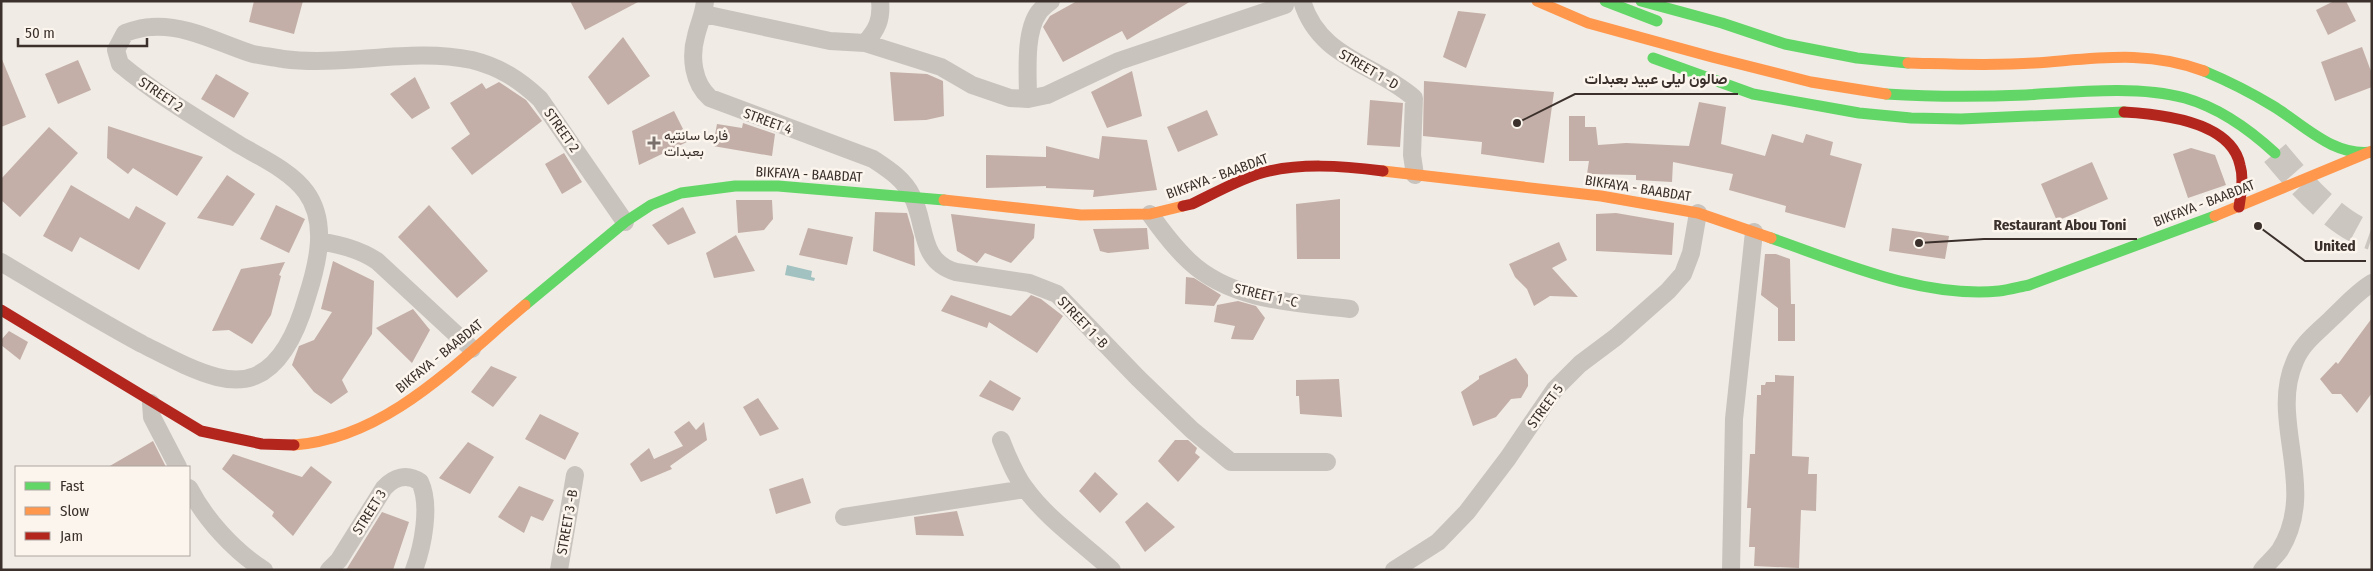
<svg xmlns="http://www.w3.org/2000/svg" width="2373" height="571" viewBox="0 0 2373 571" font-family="'Fira Sans Condensed',Vazirmatn,sans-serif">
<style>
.water{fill:#a1c2c1}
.building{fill:#c3afa7}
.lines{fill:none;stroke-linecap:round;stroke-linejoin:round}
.highway-tunnel{stroke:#ccc6c0;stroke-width:28;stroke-dasharray:28 14;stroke-linecap:butt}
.street{stroke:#c9c3be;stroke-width:18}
.fast{stroke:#63d668;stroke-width:11}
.slow{stroke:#ff974d;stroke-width:11}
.jam{stroke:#b3261e;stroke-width:11}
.poi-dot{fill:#7a716c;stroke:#fbf5ee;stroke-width:2}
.labels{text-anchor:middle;stroke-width:5;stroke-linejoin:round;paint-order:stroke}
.street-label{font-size:14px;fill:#3b302b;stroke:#fbf5ee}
.poi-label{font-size:14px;fill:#3b302b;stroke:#fbf5ee;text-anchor:start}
.leader{fill:none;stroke:#3b302b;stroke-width:2}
.callout-dot{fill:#3b302b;stroke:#fbf5ee;stroke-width:2}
.callout-label{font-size:15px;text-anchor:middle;font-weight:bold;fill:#3b302b;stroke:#fbf5ee;stroke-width:5;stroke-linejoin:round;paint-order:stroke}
</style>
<rect width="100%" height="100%" fill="#f0ebe5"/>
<!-- water -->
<path class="water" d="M787 265 812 271 811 277 815 278 814 281 785 275Z"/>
<!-- building -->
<path class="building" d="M254 1H303L294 34 249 22Z
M570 1H640L585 30Z
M1077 1H1191L1127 40 1122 31 1063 62 1043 27 1050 16Z
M2334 1H2346L2356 21 2328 35 2316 10Z
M1458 11 1486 14 1466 68 1443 57Z
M623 37 650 76 608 105 588 77Z
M2362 47 2372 74V87L2335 101 2321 62Z
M1 57 26 117 1 127Z
M78 60 91 90 58 104 45 74Z
M1132 71 1142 116 1107 128 1091 92Z
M890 72 927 74 943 81 944 116 926 120 894 121Z
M216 74 249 93 234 118 201 99Z
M415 77 430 108 412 119 390 94Z
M1424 81 1554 92 1544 163 1481 154 1482 142 1423 136Z
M499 82 526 100 542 121 472 175 451 148 470 134 450 103 482 83 486 89Z
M1370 100 1403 103 1400 147 1367 145Z
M1699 102 1726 107 1721 144 1765 156 1772 134 1803 143 1806 134 1833 142 1830 155 1862 164 1845 228 1785 212 1786 206 1729 190 1733 174 1673 162 1672 182 1636 180V175L1587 174 1589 161H1569V116H1585V127H1596L1598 145 1626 143 1689 146Z
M1207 110 1218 135 1178 152 1167 127Z
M674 111 689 141 639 165 632 131Z
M743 123 775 134 772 156 713 146 717 124 742 128Z
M108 126 154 141 203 157 177 196 133 168 128 174 107 158Z
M49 127 78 153 20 217 1 200V179Z
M1102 136 1147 140 1157 190 1093 197 1094 190 1046 188V186L986 188V155L1046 157V146L1099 159Z
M2191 148 2215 155 2226 185 2188 198 2173 154Z
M564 153 582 182 562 194 545 164Z
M2092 162 2108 199 2057 221 2041 184Z
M227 175 255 194 233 226 197 218Z
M71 185 129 219 136 206 166 223 139 270 80 237 72 252 43 236Z
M1340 199V259H1297L1296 204Z
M736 200H772L773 219 764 230 738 233Z
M276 205 305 219 289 253 260 239Z
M429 205 488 271 457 298 398 237Z
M683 207 696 233 668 245 652 225Z
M875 212 907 213 914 237 915 266 873 251Z
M1616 213 1674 223 1672 255 1596 251V214Z
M951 214 1035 224 1034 238 1011 263 985 253 977 263 957 251Z
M808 228 853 237 847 265 799 255Z
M1147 228 1149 249 1108 253 1100 251 1093 229Z
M1892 228 1949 236 1945 259 1889 251Z
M736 235 755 271 714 278 706 253Z
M1559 242 1567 260 1552 268 1578 297 1550 296 1534 306 1527 289 1515 277 1509 264Z
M1765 254H1776L1790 259 1791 304H1795V341H1778V308L1761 295Z
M333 261 374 281 372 334 342 380 348 392 331 404 314 392 292 365 299 346 314 340 332 312 321 309Z
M285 262 279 275 281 276 271 315 252 344 229 330 212 331 241 269Z
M1186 277 1194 278 1221 295 1214 306 1185 304Z
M951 295 1011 316 1031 295 1041 299 1063 316 1037 353 989 322 987 328 941 311Z
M1238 301 1256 306 1265 318 1253 340 1231 339 1235 326 1214 322 1217 305Z
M413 309 430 330 412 363 376 328Z
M2372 318V393L2357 413 2341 394H2332L2320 379 2336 362 2338 364Z
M9 331 28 342 20 360 1 345V340Z
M1516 358 1528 375V386L1521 398 1511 399 1496 417 1473 426 1461 392 1479 379V376Z
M491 366 517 377 493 407 471 392Z
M1775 375 1794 376 1792 456 1809 457 1808 474H1817L1816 511 1801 510 1799 568 1754 566 1755 547H1749L1751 508H1747L1750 454H1755L1757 395H1761V385H1765L1766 382H1775Z
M1339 379 1342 417 1300 414 1299 396H1296V380Z
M990 380 1021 398 1013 411 979 396Z
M758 398 779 429 760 436 743 407Z
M540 414 579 433 565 460 525 439Z
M689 421 696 430 704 422 707 440 670 466 672 469 641 482 630 464 649 448 654 459 683 446 674 432Z
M1175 440H1188L1197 448 1195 453 1200 457 1178 482 1158 461Z
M153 441 166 467H108Z
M468 442 494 457 470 494 439 478Z
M233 454 302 477 311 466 332 482 293 536 272 516 274 512 222 469Z
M1095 472 1118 494 1100 513 1079 491Z
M803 478 811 503 776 514 769 489Z
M519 486 554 500 543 521 531 516 524 533 498 517Z
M1147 502 1175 527 1145 552 1125 522Z
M957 511 964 536 916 535 914 517Z
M382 512 409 522 393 570H346Z"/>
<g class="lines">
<!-- highway-tunnel -->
<path class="highway-tunnel" d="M2275 153C2299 182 2336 225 2372 236"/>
<!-- street -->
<path class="street" d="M705 1C704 14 699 23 696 36 690 57 693 83 710 98L873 159C888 169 904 179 912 196 927 224 918 261 956 272L1029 283 1057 294 1138 378 1192 430 1231 462H1327
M1302 1C1319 58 1374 63 1414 98L1412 155 1415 175
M704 14 830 41 865 43C877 30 882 19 880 1
M865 43 941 67 972 85 1010 98 1028 99 1047 95 1119 61 1285 5
M1028 99C1028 75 1024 32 1039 12 1042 8 1047 4 1051 1
M1150 214C1162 231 1174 247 1189 261 1231 301 1296 303 1350 309
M320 241C340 245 359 249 377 261L472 349
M1 262C48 290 94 318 142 344 166 356 191 370 217 377 229 380 243 381 255 376 284 364 299 325 307 297 318 263 328 222 306 192 291 171 260 157 238 144 198 119 156 94 120 64L116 50 125 33C134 30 143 27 151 27 186 24 221 44 253 54 263 56 273 57 283 59 346 67 410 47 472 60 500 67 520 80 540 99L625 222
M151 403 152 417 178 467
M1001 440C1008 457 1014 474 1025 488 1046 518 1085 545 1112 570
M189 488C205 519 234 551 264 570
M844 517 1025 489
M329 570 339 560 384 488C394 477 407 473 420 482 431 505 423 546 414 570
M559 570 575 475
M1394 570 1438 542 1467 512 1508 458 1555 389 1580 364 1616 337 1668 291 1683 274 1691 253 1698 213
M1731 570 1734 419 1754 232
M2262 570C2268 563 2275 557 2280 550 2319 487 2268 421 2295 361 2302 343 2319 331 2332 318 2345 306 2357 292 2372 283"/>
<!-- fast -->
<path class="fast" d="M1605 1 1657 21
M1641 1 1722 23 1785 44 1857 58 1908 63
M1653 58 1753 94 1859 113 1911 118 1961 119 2124 112
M2204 71C2228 81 2250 92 2273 106 2303 124 2333 157 2372 152
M1886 94C1933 97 1979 97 2026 95 2075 92 2138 85 2185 98 2220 108 2249 129 2275 153
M1771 238C1843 263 1921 298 1999 291 2009 290 2019 287 2029 285L2215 216
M525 305 625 222 651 205 681 193 735 186H778L944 200"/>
<!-- slow -->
<path class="slow" d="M1537 1 1588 23 1712 57 1811 82 1886 94
M1908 63C1950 64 1992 66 2034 63 2093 59 2146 49 2204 71
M1383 171 1601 196 1698 213 1771 238
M944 200 1081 215 1150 214 1183 206
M2215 216 2372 151
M294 445C387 438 457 362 525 305"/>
<!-- jam -->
<path class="jam" d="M2124 112C2160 114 2231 121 2240 165 2244 178 2241 193 2239 207
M1183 206 1192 204C1213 194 1236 181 1258 174 1298 162 1343 166 1383 171
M1 310 201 431 262 444 294 445"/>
</g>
<!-- markers -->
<path class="poi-dot" d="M651.5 135.5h5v5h5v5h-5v5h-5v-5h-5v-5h5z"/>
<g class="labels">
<!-- street labels -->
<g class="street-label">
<text transform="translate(1369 69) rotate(30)" y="5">STREET 1 -D</text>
<text transform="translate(161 94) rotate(34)" y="5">STREET 2</text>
<text transform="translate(768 121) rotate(20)" y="5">STREET 4</text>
<text transform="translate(562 130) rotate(55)" y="5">STREET 2</text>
<text transform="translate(809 174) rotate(3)" y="5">BIKFAYA - BAABDAT</text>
<text transform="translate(1217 176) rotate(-20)" y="5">BIKFAYA - BAABDAT</text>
<text transform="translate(1638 188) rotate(9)" y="5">BIKFAYA - BAABDAT</text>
<text transform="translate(2204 203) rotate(-21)" y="5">BIKFAYA - BAABDAT</text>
<text transform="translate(1266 295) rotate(13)" y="5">STREET 1 -C</text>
<text transform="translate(1083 322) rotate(46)" y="5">STREET 1 -B</text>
<text transform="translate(439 356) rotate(-39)" y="5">BIKFAYA - BAABDAT</text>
<text transform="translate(1545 406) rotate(-54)" y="5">STREET 5</text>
<text transform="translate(369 512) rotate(-58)" y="5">STREET 3</text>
<text transform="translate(567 522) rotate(-80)" y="5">STREET 3 -B</text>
</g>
<!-- poi labels -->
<g class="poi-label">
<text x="664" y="140">فارما سانتيه<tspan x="664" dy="16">بعبدات</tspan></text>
</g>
</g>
<!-- callouts -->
<path class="leader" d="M1517 123L1575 94H1738M1919 243L1984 239H2137M2258 226L2305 261H2366"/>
<g class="callout-dot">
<circle cx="1517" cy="123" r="5"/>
<circle cx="1919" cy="243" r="5"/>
<circle cx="2258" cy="226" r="5"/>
</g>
<g class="callout-label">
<text x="1656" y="84">صالون ليلى عبيد بعبدات</text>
<text x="2060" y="230">Restaurant Abou Toni</text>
<text x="2335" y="251">United</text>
</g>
<!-- border -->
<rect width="2373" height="571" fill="none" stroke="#3b302b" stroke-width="5"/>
<!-- legend -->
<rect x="15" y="466" width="175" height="90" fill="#fbf5ee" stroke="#aea6a0"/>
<rect x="25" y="482" width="25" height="8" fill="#63d668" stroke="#aea6a0"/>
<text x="60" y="491" font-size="15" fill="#3b302b">Fast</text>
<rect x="25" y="507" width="25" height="8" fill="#ff974d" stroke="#aea6a0"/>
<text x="60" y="516" font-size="15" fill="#3b302b">Slow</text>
<rect x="25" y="532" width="25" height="8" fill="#b3261e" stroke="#aea6a0"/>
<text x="60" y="541" font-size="15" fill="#3b302b">Jam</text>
<!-- scale -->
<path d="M18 38v8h129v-8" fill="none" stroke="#3b302b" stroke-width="2.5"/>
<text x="25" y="38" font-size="15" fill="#3b302b" stroke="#fbf5ee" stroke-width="4" paint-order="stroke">50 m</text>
</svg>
